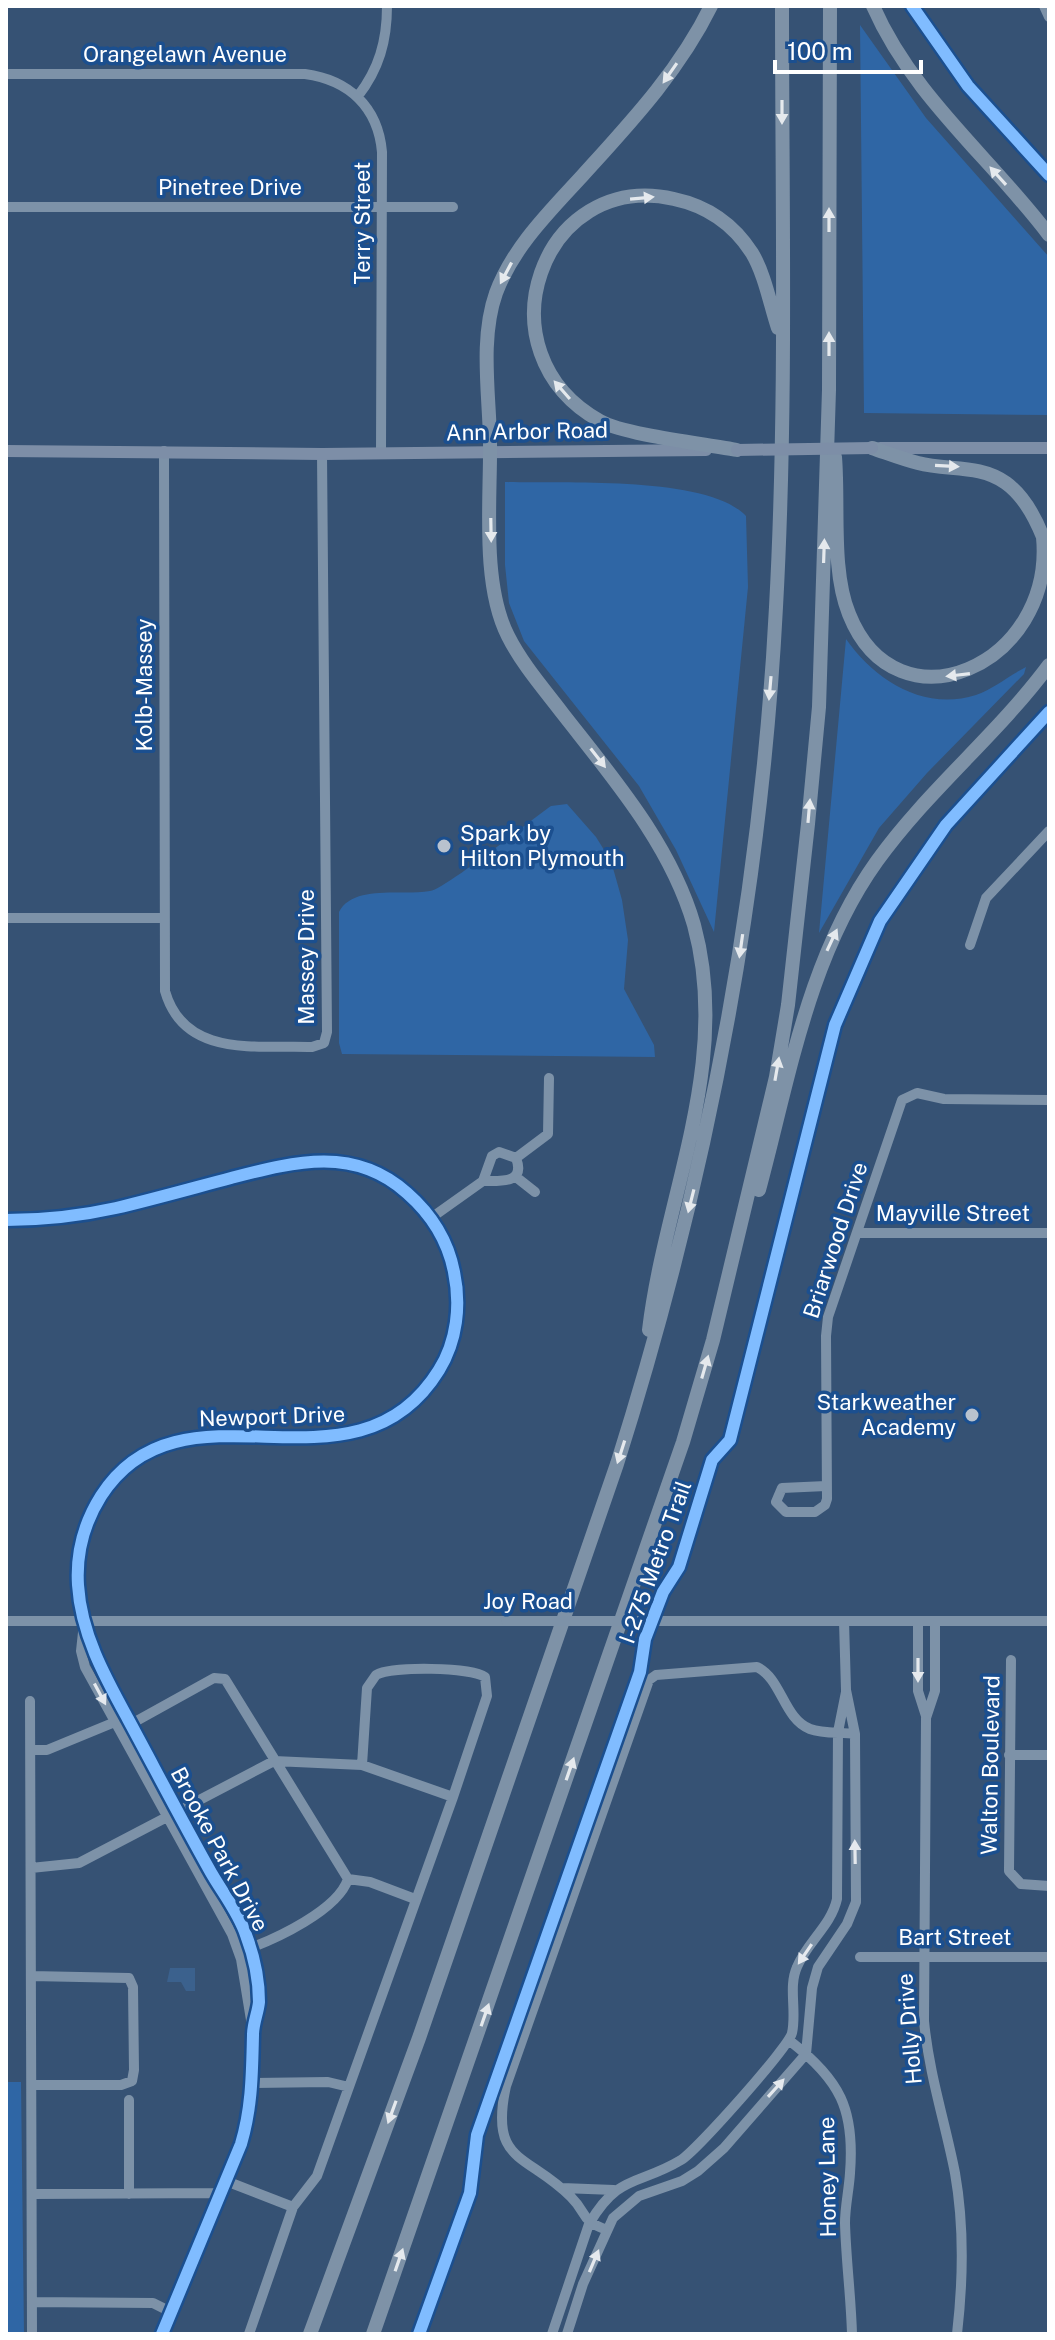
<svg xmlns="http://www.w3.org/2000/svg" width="1055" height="2340" viewBox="0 0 1055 2340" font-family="'Public Sans',sans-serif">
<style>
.green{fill:#2f66a5}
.water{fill:#3b618d}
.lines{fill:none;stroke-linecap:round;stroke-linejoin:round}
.minor{stroke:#7d92a8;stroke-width:10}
.major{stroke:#7d8ea7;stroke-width:12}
.highway{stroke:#7e92a7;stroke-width:14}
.minor-bridge{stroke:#7d92a8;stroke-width:10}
.major-bridge{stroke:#7d8ea7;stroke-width:12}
.cycleway-casing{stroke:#1b4f8f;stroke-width:17}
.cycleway{stroke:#80bcff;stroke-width:12}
.oneway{fill:#e5e9ed}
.oneway2{fill:#e5e9ee}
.poi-dot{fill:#b9c2ce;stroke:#1b4f8f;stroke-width:3}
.labels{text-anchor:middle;stroke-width:7;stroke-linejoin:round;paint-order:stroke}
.street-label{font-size:22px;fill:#fff;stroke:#1b4f8f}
.poi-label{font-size:22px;fill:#fff;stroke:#1b4f8f;text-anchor:start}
</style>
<rect width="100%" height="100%" fill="#365274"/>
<!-- green -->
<path class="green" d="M860 25 926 118 1049 257V415L864 413Z
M505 482C563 484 707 475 746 516L748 587 714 932 676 850 639 786 524 641 509 603 505 565Z
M846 639C874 679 923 712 976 695 993 689 1010 675 1026 667L1024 674 927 773 879 828 819 933Z
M567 804 596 837 611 861 622 900 628 940 624 989 654 1045 655 1057 342 1054 339 1043V912C353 884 403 896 430 891 445 889 531 820 551 806Z
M6 2082H21L24 2334H6Z"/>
<!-- water -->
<path class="water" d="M170 1968H195V1991H186L181 1982H167Z"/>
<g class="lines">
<!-- minor -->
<path class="minor" d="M1044 6 1049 17
M6 74H305C349 80 378 107 382 152L381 454
M358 96C379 69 387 41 387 6
M6 207H453
M164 451 165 991C184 1058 256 1045 312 1047L324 1043 327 1032 322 454
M6 918H164
M970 945 986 898 1049 831
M499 1152 516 1158C526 1184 500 1181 483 1181L492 1156Z
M516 1158 548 1134 549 1078
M516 1177 535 1192
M431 1218 483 1181
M6 1220C43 1220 80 1216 116 1208 154 1199 193 1188 231 1178 293 1162 354 1145 407 1193 431 1214 448 1241 454 1272 461 1305 457 1341 439 1370 354 1508 183 1368 101 1496 84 1523 76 1553 78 1585 81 1634 105 1677 128 1719 155 1769 181 1819 209 1869 221 1891 238 1911 246 1935 254 1956 259 1980 259 2002 258 2013 253 2023 253 2035 252 2073 252 2107 241 2144L162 2334
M857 1233H1049
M826 1486 782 1488 776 1502 786 1512H815L825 1505 827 1499 826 1336 828 1317 902 1100 917 1093 944 1099 1049 1100
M6 1621H506
M684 1621H1049
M918 1621V1691L926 1716
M935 1621V1691L926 1718 924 2021C929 2074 945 2122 955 2173 964 2224 963 2282 957 2334
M84 1623 81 1651 85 1667 232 1934 241 1959 252 2026
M1011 1660 1009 1871 1021 1884 1049 1886
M30 1701 32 2334
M31 1750H47L115 1722 131 1724 214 1678 225 1679 348 1879 370 1882 415 1899
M1009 1755H1049
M31 1868 79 1863 274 1761 362 1765 453 1797
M245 1950C276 1939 338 1910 348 1879
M860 1957H1049
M31 1976 129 1978 133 1987 134 2070 132 2081 121 2085H32
M790 2041C840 2080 855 2109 850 2173 849 2190 845 2206 845 2223 846 2260 851 2297 852 2334
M253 2083 328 2082 349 2087
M226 2181 293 2207 317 2176 453 1797 487 1696 485 1677C471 1667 392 1666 376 1675L367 1688 362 1765
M562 2188 614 2190
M32 2194 221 2193
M129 2194V2100
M607 2230C579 2220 589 2215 571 2197 527 2153 489 2164 506 2086L649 1680 656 1675 757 1667C782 1679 783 1718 810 1729 823 1734 841 1732 855 1734
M32 2302 153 2303 171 2312
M249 2334 293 2207
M552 2334 589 2224C619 2173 638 2186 681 2160 696 2151 789 2047 792 2033 797 2011 788 1987 797 1967 807 1942 831 1926 837 1899L838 1732 846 1692
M567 2334 583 2284 613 2218 639 2196 682 2181 698 2171 724 2148 806 2054 812 1988 818 1967 847 1924 856 1902 855 1734 846 1690 844 1621"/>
<!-- major -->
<path class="major" d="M880 448H1049
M6 451 322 454 706 450"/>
<!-- highway -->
<path class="highway" d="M873 6C913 97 990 157 1049 235
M737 450C706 444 625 435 600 421 476 352 542 169 674 199 707 206 734 225 752 253 765 275 770 304 778 328
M835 457C839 506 831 570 849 614 897 735 1055 665 1043 537 1035 517 1024 496 1006 483 979 464 948 471 918 463 902 459 887 453 872 448
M759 1190C789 1079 808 957 877 861 928 790 997 735 1049 665
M649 1330C665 1195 732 1064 694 925 671 845 613 778 563 714 544 689 522 664 508 636 481 583 491 498 490 439 489 393 480 338 496 293 513 247 550 211 583 175 631 122 679 71 711 6
M310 2334 419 2038 617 1464C705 1186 761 898 776 607 787 407 782 206 782 6
M373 2334 683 1442 713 1340 776 1077 788 1005 808 824 819 707 829 390 830 6"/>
<!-- minor-bridge -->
<path class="minor-bridge" d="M506 1621H684"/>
<!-- major-bridge -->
<path class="major-bridge" d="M737 450 872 448"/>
<defs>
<path id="cycleway" d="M912 6 968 86 1049 175
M6 1220C43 1220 80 1216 116 1208 154 1199 193 1188 231 1178 293 1162 354 1145 407 1193 431 1214 448 1241 454 1272 461 1305 457 1341 439 1370 354 1508 183 1368 101 1496 84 1523 76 1553 78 1585 81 1634 105 1677 128 1719 155 1769 181 1819 209 1869 221 1891 238 1911 246 1935 254 1956 259 1980 259 2002 258 2013 253 2023 253 2035 252 2073 252 2107 241 2144L162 2334
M419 2334 470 2193 477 2135 640 1672 645 1639 663 1592 679 1567 712 1460 730 1440 835 1025 880 921 946 825 1049 712"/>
</defs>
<!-- cycleway casing -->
<use href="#cycleway" class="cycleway-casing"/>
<!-- cycleway -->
<use href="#cycleway" class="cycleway"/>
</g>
<!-- one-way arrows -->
<defs><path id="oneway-solid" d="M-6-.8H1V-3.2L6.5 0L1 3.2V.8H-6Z" transform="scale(2)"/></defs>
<g class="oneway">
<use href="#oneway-solid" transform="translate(670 73) rotate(125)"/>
<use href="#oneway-solid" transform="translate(782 112) rotate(90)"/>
<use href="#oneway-solid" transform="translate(998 176) rotate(-132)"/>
<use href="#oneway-solid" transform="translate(642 198) rotate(-5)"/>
<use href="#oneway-solid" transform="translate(829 220) rotate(-90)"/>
<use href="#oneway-solid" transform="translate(506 273) rotate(118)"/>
<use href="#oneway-solid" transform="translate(829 344) rotate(-90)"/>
<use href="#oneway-solid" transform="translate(562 390) rotate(-131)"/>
<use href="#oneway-solid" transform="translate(947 466) rotate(3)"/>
<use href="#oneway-solid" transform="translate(491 530) rotate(89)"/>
<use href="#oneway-solid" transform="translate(824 551) rotate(-88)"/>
<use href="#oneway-solid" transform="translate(958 675) rotate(173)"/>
<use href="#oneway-solid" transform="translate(770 688) rotate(95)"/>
<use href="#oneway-solid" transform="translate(598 758) rotate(52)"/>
<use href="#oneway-solid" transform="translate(809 811) rotate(-85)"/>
<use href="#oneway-solid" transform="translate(832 940) rotate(-65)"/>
<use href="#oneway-solid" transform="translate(741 946) rotate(98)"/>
<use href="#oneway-solid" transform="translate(777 1069) rotate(-80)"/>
<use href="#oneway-solid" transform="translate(691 1201) rotate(104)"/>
<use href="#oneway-solid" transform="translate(705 1367) rotate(-74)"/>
<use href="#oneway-solid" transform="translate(621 1452) rotate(108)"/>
<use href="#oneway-solid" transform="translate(570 1769) rotate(-71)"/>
<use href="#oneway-solid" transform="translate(485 2015) rotate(-71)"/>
<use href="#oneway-solid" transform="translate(392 2112) rotate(110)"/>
<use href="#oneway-solid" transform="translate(399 2260) rotate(-71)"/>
</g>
<g class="oneway2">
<use href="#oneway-solid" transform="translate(918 1670) rotate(90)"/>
<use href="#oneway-solid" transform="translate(100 1694) rotate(62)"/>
<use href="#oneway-solid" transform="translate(855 1852) rotate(-91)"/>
<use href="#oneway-solid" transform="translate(805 1954) rotate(124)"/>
<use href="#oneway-solid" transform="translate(776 2088) rotate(-48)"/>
<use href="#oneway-solid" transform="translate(594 2261) rotate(-67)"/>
</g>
<!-- markers -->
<g class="poi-dot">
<circle cx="444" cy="846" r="8"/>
<circle cx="972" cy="1415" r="8"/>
</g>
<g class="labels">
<!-- street labels -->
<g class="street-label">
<text x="185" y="62">Orangelawn Avenue</text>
<text x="230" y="195">Pinetree Drive</text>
<text transform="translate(362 223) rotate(-90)" y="8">Terry Street</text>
<text transform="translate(527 431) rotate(-1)" y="8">Ann Arbor Road</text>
<text transform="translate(144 685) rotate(-90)" y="8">Kolb-Massey</text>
<text transform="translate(306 957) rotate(-90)" y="8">Massey Drive</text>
<text x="953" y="1221">Mayville Street</text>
<text transform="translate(835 1240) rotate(-72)" y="8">Briarwood Drive</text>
<text transform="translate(272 1416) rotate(-2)" y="8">Newport Drive</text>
<text transform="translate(655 1562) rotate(-70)" y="8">I-275 Metro Trail</text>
<text x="528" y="1609">Joy Road</text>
<text transform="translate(990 1765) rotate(-89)" y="8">Walton Boulevard</text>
<text transform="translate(220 1849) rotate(62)" y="8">Brooke Park Drive</text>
<text x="955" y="1945">Bart Street</text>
<text transform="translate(909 2029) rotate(-95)" y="8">Holly Drive</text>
<text transform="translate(827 2177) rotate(-91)" y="8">Honey Lane</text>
</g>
<!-- poi labels -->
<g class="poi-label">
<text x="460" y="841">Spark by<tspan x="460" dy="25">Hilton Plymouth</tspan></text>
<text x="956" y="1410" text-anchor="end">Starkweather<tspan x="956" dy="25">Academy</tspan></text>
</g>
</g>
<!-- border -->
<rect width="1055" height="2340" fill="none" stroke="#ffffff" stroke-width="16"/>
<!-- scale -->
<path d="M775 60v12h146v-12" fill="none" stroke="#ffffff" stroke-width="4"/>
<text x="787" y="60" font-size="24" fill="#ffffff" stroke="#1b4f8f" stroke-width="6" paint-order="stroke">100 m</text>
</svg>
